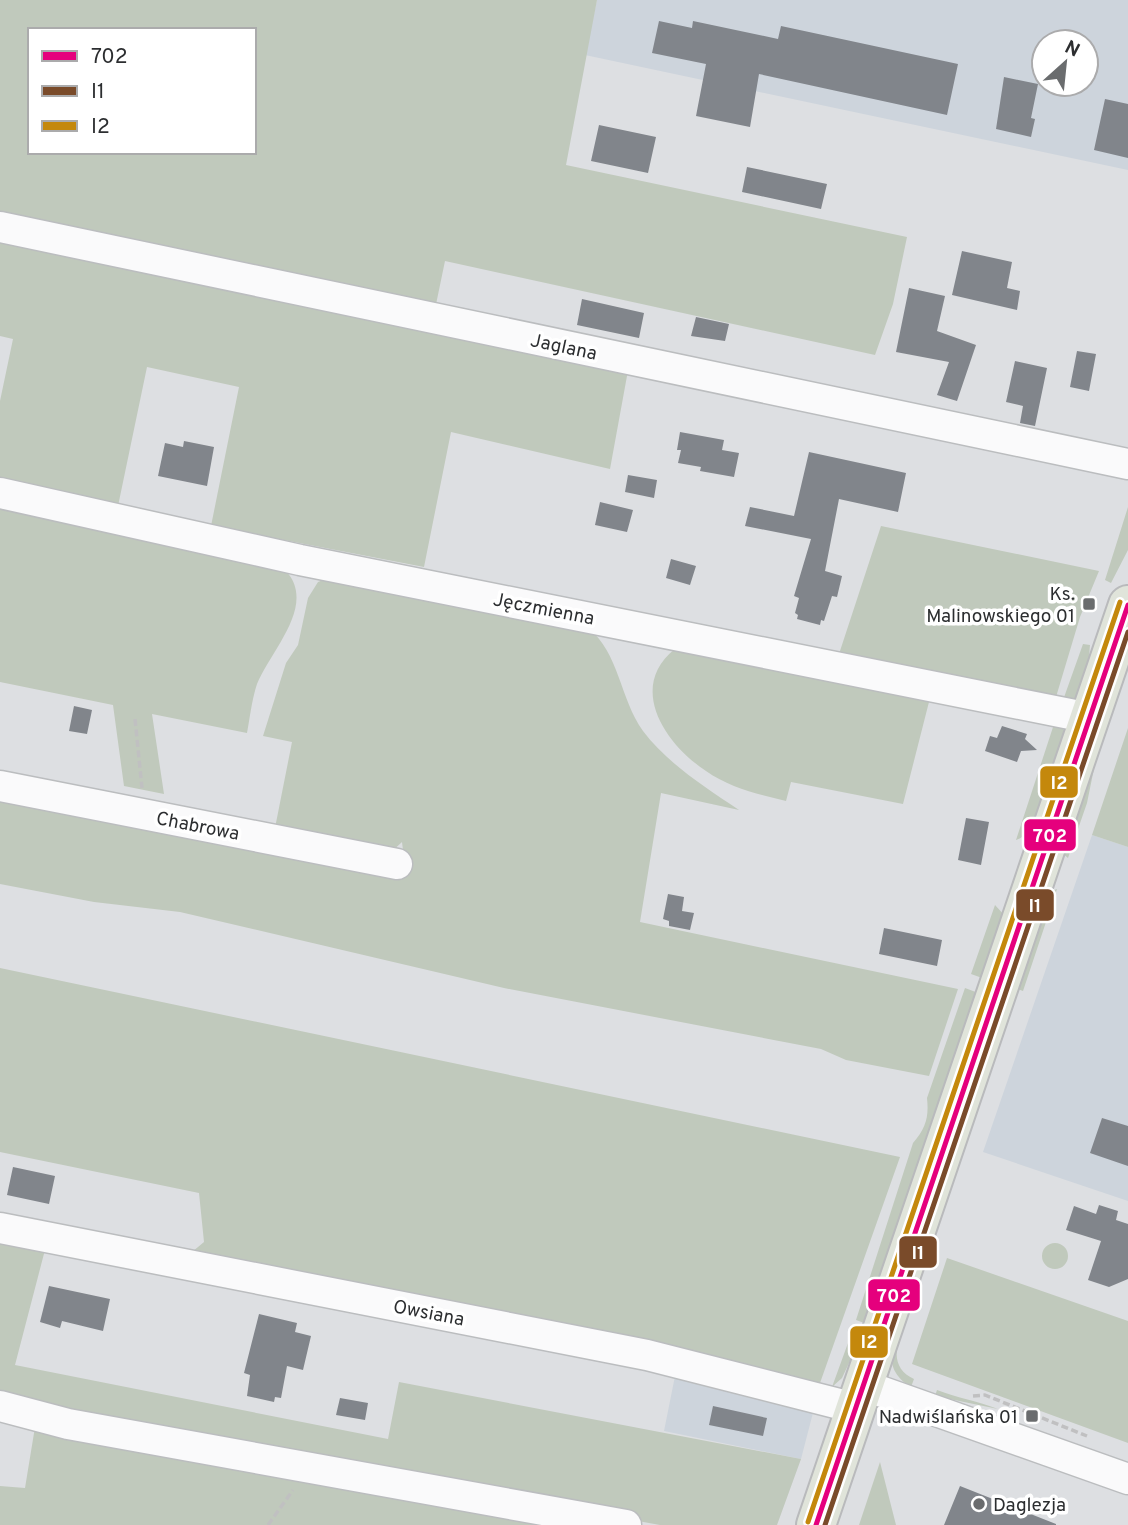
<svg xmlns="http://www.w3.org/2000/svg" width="1128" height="1525" viewBox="0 0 1128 1525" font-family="Overpass,sans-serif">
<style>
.built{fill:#cdd4dc;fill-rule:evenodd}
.green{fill:#c0c9bc;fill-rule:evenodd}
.building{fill:#81858b}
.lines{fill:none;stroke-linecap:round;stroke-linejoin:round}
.minor-casing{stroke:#bbbdbf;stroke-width:33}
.major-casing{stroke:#b9babc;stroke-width:42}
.path{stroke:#c0c0c1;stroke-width:3.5;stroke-dasharray:7 3.5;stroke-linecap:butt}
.minor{stroke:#fafafb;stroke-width:30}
.major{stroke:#e0e4da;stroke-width:38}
.bus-1-casing{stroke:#fff;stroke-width:10}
.bus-2-casing{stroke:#fff;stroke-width:10}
.bus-3-casing{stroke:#fff;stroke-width:10}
.bus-1{stroke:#e5007d;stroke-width:5}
.bus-2{stroke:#7a4b2a;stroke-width:5}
.bus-3{stroke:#c4880c;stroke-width:5}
.poi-dot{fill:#6a6c6e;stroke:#fff;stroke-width:2.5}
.labels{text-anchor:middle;stroke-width:7;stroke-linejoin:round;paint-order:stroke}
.street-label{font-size:19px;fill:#2c2e30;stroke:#fff}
.poi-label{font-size:19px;fill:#2c2e30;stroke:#fff;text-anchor:end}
.line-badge{stroke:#fff;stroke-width:2.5}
.badge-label{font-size:19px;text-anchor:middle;font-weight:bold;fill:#fff}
</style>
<rect width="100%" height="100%" fill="#dddfe2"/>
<!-- built -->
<path class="built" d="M597 0H1128V170L585 55ZM1044 42H1086V84H1044Z
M1092 835 1128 847V1201L983 1152Z
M675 1376 815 1405 801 1459 664 1431Z"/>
<!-- green -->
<path class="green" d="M0 0H597L566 165 907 237 893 304 875 355 445 261 434 314 0 221ZM30 30H254V152H30Z
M0 233 629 365 610 469 451 432 424 567 211 526 239 387 147 367 118 506 0 483V401L13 339 0 336Z
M0 503 286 571C317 605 271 650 257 684 252 699 250 717 247 733L152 714 164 794 124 786 113 705 0 682Z
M1128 507V550L1111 583 1105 580Z
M881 526 1099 571 1080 617 1056 697 839 654Z
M331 577 588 628C619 652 620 699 643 731 668 764 705 787 739 810L661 793 640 922 958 989 929 1076 846 1060 821 1049 504 988 180 912 94 902 0 884V793L406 874 402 842 387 856 274 833 292 742 263 736 286 663 298 645 308 598 318 582Z
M1083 644 1090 645C1088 666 1089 702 1062 703Z
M675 649 930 698 903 804 791 782 786 801C758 794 730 788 706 771 665 744 627 687 675 649Z
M1055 721 1066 732C1057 760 1045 831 1016 840Z
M1128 728V847L1092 835Z
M1099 744 1087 803 1068 858 1062 853Z
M1057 889 1023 991 1012 987 1049 892Z
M995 905 1006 917 985 979 971 974Z
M0 968 900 1157 820 1383 186 1257 204 1242 199 1193 0 1152Z
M965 988 981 994 867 1324 856 1320 913 1143C926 1128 929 1117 927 1098Z
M0 1237 46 1246 15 1365 388 1439 399 1382 801 1459 777 1525H660L55 1416 0 1398Z
M1042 1256a13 13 0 1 1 26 0a13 13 0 1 1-26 0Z
M947 1258 1128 1321V1443L912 1364Z
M856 1330 864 1331 842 1378 832 1387 852 1332Z
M891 1342 898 1344C894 1360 899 1372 914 1379L911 1387C892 1375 890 1363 891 1342Z
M937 1390C958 1398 977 1401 998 1409L935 1396Z
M35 1427 587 1525H0V1486L25 1488Z
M880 1462 896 1525H859Z"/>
<!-- building -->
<path class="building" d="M659 21 692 28 693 21 778 39 781 26 958 64 947 115 759 74 750 127 696 116 706 64 652 53Z
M1004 77 1038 84 1031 118 1035 119 1031 137 996 129Z
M1105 99 1128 104V158L1094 150Z
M599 125 656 137 648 173 591 161Z
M747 167 827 184 821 209 742 192Z
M962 251 1012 262 1007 288 1020 291 1017 310 952 295Z
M909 288 945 296 937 331 976 345 957 401 937 395 949 362 896 352Z
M582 299 644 313 639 338 577 325Z
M696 317 729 324 725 341 691 336Z
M1077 351 1096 354 1089 391 1070 387Z
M1015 361 1047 368 1035 426 1020 423 1023 406 1006 402Z
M680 432 724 440 722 450 739 453 734 477 700 471 701 467 678 463 681 450H677Z
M184 441 214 447 207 486 158 476 165 443 183 447Z
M809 452 906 473 898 512 839 499 825 571 842 576 837 597 832 596 824 621 821 620 820 625 797 619 798 615 795 613 799 598 794 596 811 539 745 526 750 507 794 516Z
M628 475 657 480 654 498 625 492Z
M600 502 633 510 627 532 595 525Z
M671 559 696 566 690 585 666 578Z
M74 706 92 710 87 734 69 731Z
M1002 726 1027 734 1025 739 1037 750 1021 751 1017 762 985 751 990 736 997 738Z
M966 818 989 822 981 865 958 860Z
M668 894 684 897 682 911 694 913 690 930 669 926V921L663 919Z
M884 928 942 940 937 966 879 954Z
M1102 1118 1128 1126V1166L1090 1153Z
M13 1167 55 1176 49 1204 7 1195Z
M1099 1205 1118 1211 1116 1220 1128 1224V1279L1109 1287 1088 1280 1101 1241 1066 1230 1074 1206 1096 1214Z
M49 1286 110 1299 103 1331 62 1321 60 1328 40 1322Z
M259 1314 297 1323 295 1332 311 1336 303 1370 287 1366 281 1398 275 1397 274 1402 247 1396 250 1375 244 1373Z
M340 1398 368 1403 365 1420 336 1415Z
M713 1406 767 1418 763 1436 709 1425Z
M960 1486 1056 1524V1525H944Z"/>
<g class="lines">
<defs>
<path id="minor" d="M0 227 1128 464
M0 493 300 560 1090 718
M0 786 397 864
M0 1228 647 1355 855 1408
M863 1385 1128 1479
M0 1406 68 1424 626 1525"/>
<path id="major" d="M816 1525 1128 605"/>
</defs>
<!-- minor casing -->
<use href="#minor" class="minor-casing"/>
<!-- major casing -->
<use href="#major" class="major-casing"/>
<!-- path -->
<path class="path" d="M135 719 142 788
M973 1396 985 1395 1087 1436
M268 1525 293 1490"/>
<!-- minor -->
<use href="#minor" class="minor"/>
<!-- major -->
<use href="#major" class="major"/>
<defs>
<path id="bus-1" d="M816 1525 1128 605"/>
<path id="bus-2" d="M825 1525 1128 632"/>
<path id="bus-3" d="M808 1522 1120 602"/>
</defs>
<!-- bus-1 casing -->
<use href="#bus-1" class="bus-1-casing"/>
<!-- bus-2 casing -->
<use href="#bus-2" class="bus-2-casing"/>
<!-- bus-3 casing -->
<use href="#bus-3" class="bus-3-casing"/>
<!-- bus-1 -->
<use href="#bus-1" class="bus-1"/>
<!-- bus-2 -->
<use href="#bus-2" class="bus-2"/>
<!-- bus-3 -->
<use href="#bus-3" class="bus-3"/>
</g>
<!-- markers -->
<g class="poi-dot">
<rect x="1082" y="597" width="14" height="14" rx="3.5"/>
<rect x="1025" y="1409" width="14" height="14" rx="3.5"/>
<circle cx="979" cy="1504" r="7"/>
</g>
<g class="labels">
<!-- street labels -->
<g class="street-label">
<text transform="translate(564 346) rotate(12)" y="7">Jaglana</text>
<text transform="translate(544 608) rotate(11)" y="7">Jęczmienna</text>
<text transform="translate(198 825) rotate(11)" y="7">Chabrowa</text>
<text transform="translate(429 1312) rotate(11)" y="7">Owsiana</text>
</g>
<!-- poi labels -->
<g class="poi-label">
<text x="1075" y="600">Ks.<tspan x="1075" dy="22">Malinowskiego 01</tspan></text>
<text x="1018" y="1423">Nadwiślańska 01</text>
<text x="993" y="1511" text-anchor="start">Daglezja</text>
</g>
</g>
<g class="line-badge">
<rect x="1039" y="765" width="40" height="34" rx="7" fill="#c4880c"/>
<rect x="1023" y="818" width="54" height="34" rx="7" fill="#e5007d"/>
<rect x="1015" y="888" width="40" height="34" rx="7" fill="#7a4b2a"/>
<rect x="898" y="1235" width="40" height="34" rx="7" fill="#7a4b2a"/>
<rect x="867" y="1278" width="54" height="34" rx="7" fill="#e5007d"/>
<rect x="849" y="1325" width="40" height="34" rx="7" fill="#c4880c"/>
</g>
<g class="badge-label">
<text x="1059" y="789">I2</text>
<text x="1050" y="842">702</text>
<text x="1035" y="912">I1</text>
<text x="918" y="1259">I1</text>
<text x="894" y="1302">702</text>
<text x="869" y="1348">I2</text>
</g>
<!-- legend -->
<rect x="28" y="28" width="228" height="126" fill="#ffffff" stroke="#ababac" stroke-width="2"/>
<rect x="42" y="51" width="35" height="10" fill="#e5007d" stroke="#ababac" stroke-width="2"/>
<text x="91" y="63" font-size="21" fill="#2c2e30">702</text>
<rect x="42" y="86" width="35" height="10" fill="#7a4b2a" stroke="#ababac" stroke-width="2"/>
<text x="91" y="98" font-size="21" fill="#2c2e30">I1</text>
<rect x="42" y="121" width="35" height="10" fill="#c4880c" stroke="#ababac" stroke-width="2"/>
<text x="91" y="133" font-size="21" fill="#2c2e30">I2</text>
<!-- north arrow -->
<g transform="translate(1065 63) rotate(27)"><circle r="33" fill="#ffffff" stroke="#ababac" stroke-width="2"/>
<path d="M0-5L12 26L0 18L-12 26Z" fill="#6a6c6e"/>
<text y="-10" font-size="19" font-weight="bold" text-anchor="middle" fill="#2c2e30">N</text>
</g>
</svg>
